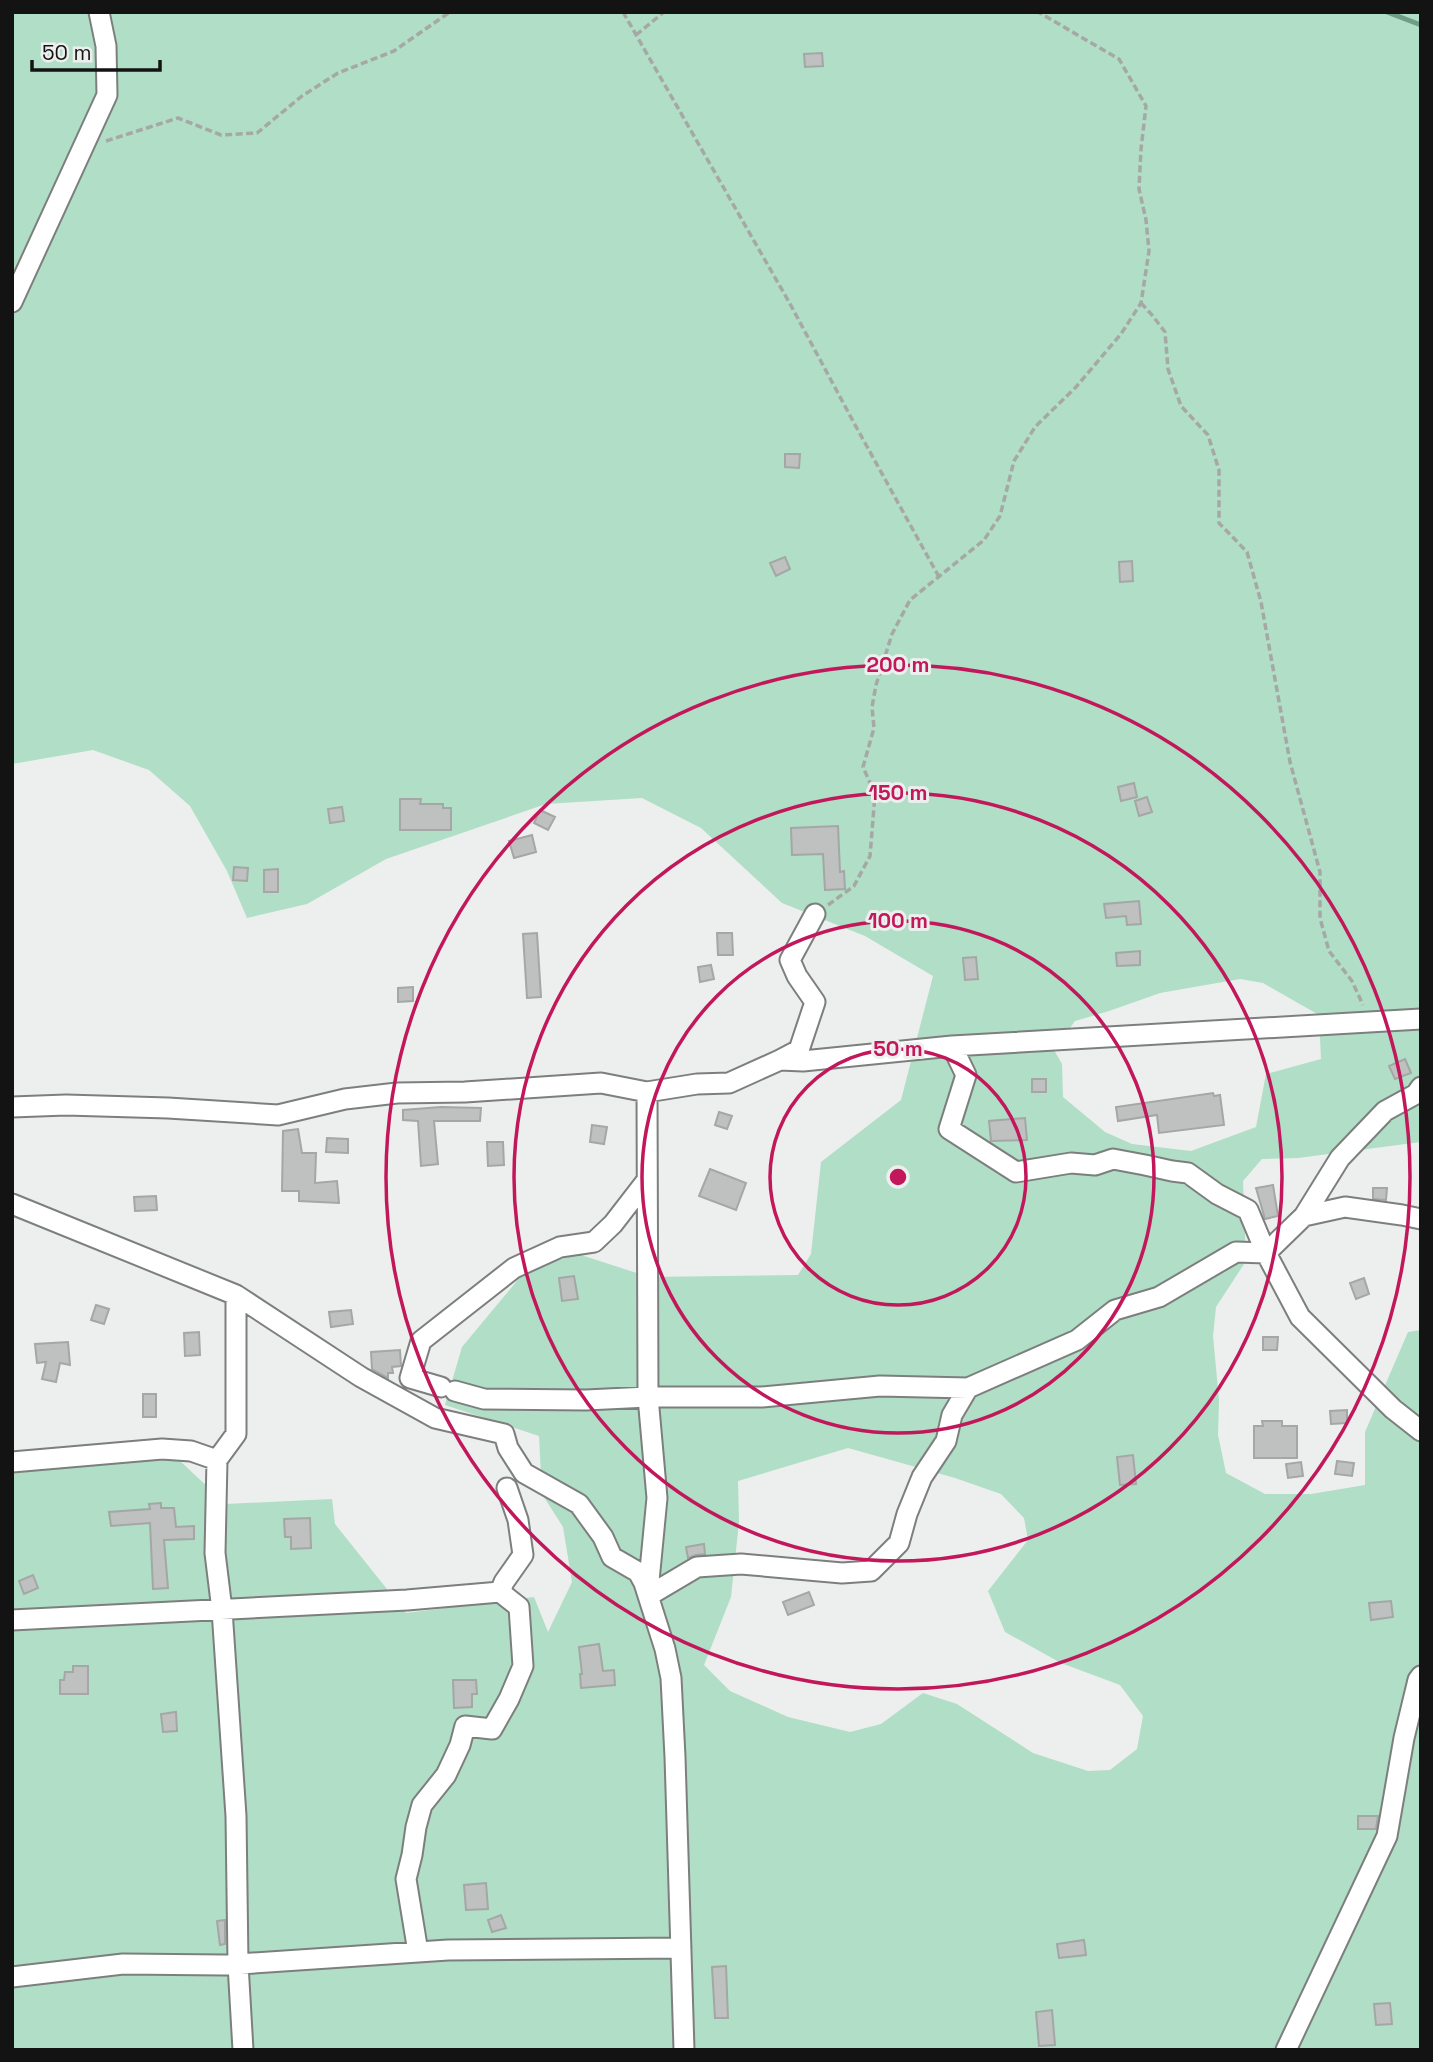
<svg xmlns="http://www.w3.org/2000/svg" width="1433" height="2062" viewBox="0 0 1433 2062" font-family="'Space Grotesk',sans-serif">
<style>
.green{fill:#b0dec6;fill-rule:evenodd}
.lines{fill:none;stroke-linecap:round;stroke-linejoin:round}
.stream{stroke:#6e9e87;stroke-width:5}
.building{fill:#bec1c0;stroke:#a4a7a6;stroke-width:2}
.street-casing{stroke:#7c7f7d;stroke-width:23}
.path{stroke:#a6a8a6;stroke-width:3.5;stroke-dasharray:7 3.5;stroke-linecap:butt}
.street{stroke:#fff;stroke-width:19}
.ring{fill:none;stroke:#c2185b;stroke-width:3.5}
.centre{fill:#c2185b;stroke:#ecefed;stroke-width:3.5}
.ring-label{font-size:21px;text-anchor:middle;font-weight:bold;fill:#c2185b;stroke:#ecefed;stroke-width:6;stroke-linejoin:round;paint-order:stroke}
</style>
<rect width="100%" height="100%" fill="#ecefed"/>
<!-- green -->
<path class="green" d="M12 12H1421V1142L1298 1158 1262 1159 1243 1181 1246 1261 1216 1307 1213 1336 1219 1400 1218 1435 1226 1473 1265 1494H1311L1365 1485V1432L1408 1332 1421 1330V2050H12V1471L136 1455 180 1461 226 1504 332 1499 335 1524 406 1613 534 1597 548 1632 572 1582 563 1527 542 1494 539 1436 445 1405 462 1347 526 1270 578 1254 649 1277 798 1275 811 1254 821 1162 901 1100 933 976 865 936 782 903 701 828 642 798 546 804 386 859 307 904 247 918 227 871 190 806 149 770 93 750 12 764ZM1240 979 1263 983 1319 1015 1321 1059 1266 1074 1256 1127 1191 1151 1132 1144 1105 1132 1063 1097 1062 1064 1054 1050 1075 1021 1109 1011 1160 993ZM848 1448 955 1478 1001 1494 1024 1518 1028 1540 988 1591 1005 1632 1061 1663 1120 1685 1143 1716 1137 1749 1110 1770 1088 1771 1033 1753 957 1704 923 1693 881 1724 850 1732 788 1717 730 1691 704 1665 731 1597 739 1522 738 1481Z"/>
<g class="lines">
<!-- stream -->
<path class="stream" d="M1387 12 1421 25"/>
</g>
<!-- building -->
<path class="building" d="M822 53 823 66 805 67 804 54Z
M785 454H800L799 468 785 467Z
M785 557 790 569 776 576 770 563Z
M1132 561 1133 581 1120 582 1119 562Z
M1134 783 1137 797 1121 801 1118 787Z
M1147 797 1152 812 1139 816 1135 801Z
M400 799H421L420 804H443V808H451V830H400Z
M342 807 344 821 330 823 328 809Z
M540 810 555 817 548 830 534 823Z
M838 826 840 872 844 871 845 889 825 890 823 854 792 855 791 828Z
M532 835 536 852 514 858 509 841Z
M234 867 248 868 247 881 233 880Z
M278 869V892H264V870Z
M1139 901 1141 924 1127 925 1126 916 1106 918 1104 904Z
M537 933 541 997 527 998 523 934Z
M717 933H732L733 955H718Z
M1140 951V965L1117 966 1116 953Z
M976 957 978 979 965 980 963 958Z
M711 965 714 979 700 982 698 967Z
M413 987V1001L398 1002V988Z
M1405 1059 1411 1073 1395 1079 1389 1066Z
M1032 1079H1046V1092H1032Z
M1213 1093 1214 1096 1220 1095 1224 1125 1159 1133 1157 1115 1118 1121 1116 1107Z
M441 1107 481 1108 480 1121H434L438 1164 421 1166 418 1121 403 1120V1110Z
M719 1112 732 1116 727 1129 715 1125Z
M1025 1118 1027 1140 991 1141 989 1121Z
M592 1125 607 1127 604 1144 590 1142Z
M298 1129 302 1153H316L315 1183 337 1181 339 1203 299 1201V1191H282L283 1131Z
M327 1138 348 1139V1153L326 1152Z
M487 1142H503L504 1165 488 1166Z
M710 1169 746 1183 736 1210 699 1196Z
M1273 1185 1278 1216 1265 1219 1256 1188Z
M1373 1188H1387L1386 1200 1373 1199Z
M156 1196 157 1210 135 1211 134 1197Z
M574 1276 578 1299 562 1301 559 1278Z
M1364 1278 1369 1294 1356 1299 1350 1283Z
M96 1305 109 1309 104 1324 91 1320Z
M351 1310 353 1324 331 1327 329 1312Z
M199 1332 200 1355 185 1356 184 1333Z
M1263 1337H1278L1277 1350H1263Z
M68 1342 70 1365 60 1363 56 1382 42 1379 46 1362 37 1363 35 1344Z
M400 1350 401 1366 392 1367 393 1373H388V1378L372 1369 371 1352Z
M143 1394H156V1417H143Z
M1347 1410V1423L1331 1424 1330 1411Z
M1262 1421H1282V1426H1297V1458H1254V1426H1263Z
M1133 1455 1136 1484 1120 1485 1117 1457Z
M1337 1461 1354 1463 1352 1476 1335 1474Z
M1301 1462 1303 1476 1288 1478 1286 1464Z
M161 1503V1508H174L176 1527 194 1526V1539L164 1540 168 1588 153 1589 150 1523 111 1526 109 1512 150 1509 149 1504Z
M310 1518 311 1548 291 1549V1537H285L284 1519Z
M704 1544 705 1554 696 1555 688 1558 686 1547Z
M33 1575 38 1588 24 1594 19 1581Z
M809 1592 814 1605 788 1615 783 1602Z
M1391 1601 1393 1617 1371 1620 1369 1603Z
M599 1644 603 1671 614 1670 615 1685 581 1688 580 1674H582L579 1647Z
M73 1666H88V1694H60V1680H64L65 1672H73Z
M453 1680H476L477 1694H472V1707L454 1708Z
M176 1712 177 1731 163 1732 161 1714Z
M1358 1816H1378L1376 1829H1358Z
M486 1883 488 1909 466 1910 464 1885Z
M501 1915 506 1928 492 1932 488 1920Z
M225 1920V1944L220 1945 217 1921Z
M1084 1940 1086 1955 1059 1958 1057 1944Z
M726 1966 728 2018H715L712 1967Z
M1390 2003 1392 2024 1376 2025 1374 2004Z
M1052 2010 1055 2045 1039 2046 1036 2012Z"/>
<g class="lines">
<defs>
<path id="street" d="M12 302 107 95 106 46 99 12
M952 1046 966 1075 949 1129 1016 1172 1071 1163 1095 1165 1113 1159 1145 1165 1172 1171 1188 1173 1217 1194 1248 1210 1266 1253 1300 1317 1393 1409 1421 1431
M780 1060 799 1050 815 1002 797 976 790 960 815 914
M647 1092 648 1397 657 1498 648 1591
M12 1107 66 1105 168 1108 278 1115 345 1099 397 1093 465 1092 601 1083 647 1092 697 1084 729 1083 780 1060 803 1061 952 1046 1421 1019
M12 1204 236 1295 361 1377 435 1418 504 1434 508 1448 524 1473 579 1504 603 1537 612 1557 638 1572 644 1583 665 1649 671 1678 675 1757 684 2050
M1304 1216 1345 1207 1402 1215 1421 1219
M236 1295V1434L217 1460 215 1553 222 1610 236 1816 238 1964 243 2050
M441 1387 410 1378 421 1341 514 1268 560 1247 594 1242 613 1224 647 1180
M455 1391 484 1399 586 1400 648 1397H762L880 1386 968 1388
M12 1462 162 1449 191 1451 217 1460
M648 1596 697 1567 741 1564 842 1573 871 1571 899 1543 907 1514 922 1477 946 1441 952 1415 968 1388 1077 1340 1115 1310 1159 1297 1236 1252 1266 1253 1304 1216 1340 1158 1385 1111 1416 1094 1421 1087
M12 1620 407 1600 500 1592
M418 1952 406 1879 412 1855 416 1827 422 1805 446 1775 460 1745 465 1726 492 1729 509 1699 523 1666 519 1607 500 1592 504 1582 523 1555 518 1520 507 1488
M12 1977 123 1964 224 1965 448 1950 681 1948
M1286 2050 1387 1836 1404 1738 1418 1680 1421 1676"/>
</defs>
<!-- street casing -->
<use href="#street" class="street-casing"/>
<!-- path -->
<path class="path" d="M623 12 789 302 854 423 939 577
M636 35 664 12
M106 141 178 118 221 135 257 133 302 96 338 73 394 51 450 12
M1141 303 1152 315 1165 332 1168 369 1181 406 1208 435 1219 470V523L1247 552 1261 602 1290 762 1320 872V918L1329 951 1352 981 1363 1005
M828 905 854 886 870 856 875 794 863 767 874 728 872 707 876 685 892 634 910 600 984 540 1000 516 1014 461 1035 427 1076 387 1121 334 1141 303 1149 251 1146 220 1139 189 1141 149 1146 106 1119 59 1038 12"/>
<!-- street -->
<use href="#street" class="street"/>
</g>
<!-- distance rings -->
<g class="ring">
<circle cx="898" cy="1177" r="128"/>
<circle cx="898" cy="1177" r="256"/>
<circle cx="898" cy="1177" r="384"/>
<circle cx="898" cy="1177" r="512"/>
</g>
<circle cx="898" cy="1177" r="10" class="centre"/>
<g class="ring-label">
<text x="898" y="672">200 m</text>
<text x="898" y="800">150 m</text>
<text x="898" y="928">100 m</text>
<text x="898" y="1056">50 m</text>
</g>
<!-- border -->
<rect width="1433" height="2062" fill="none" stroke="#121312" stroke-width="28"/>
<!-- scale -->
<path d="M32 60v10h128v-10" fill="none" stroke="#121312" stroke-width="3.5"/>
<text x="42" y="60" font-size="21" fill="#121312" stroke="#ecefed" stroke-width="5" paint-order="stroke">50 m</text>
</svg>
